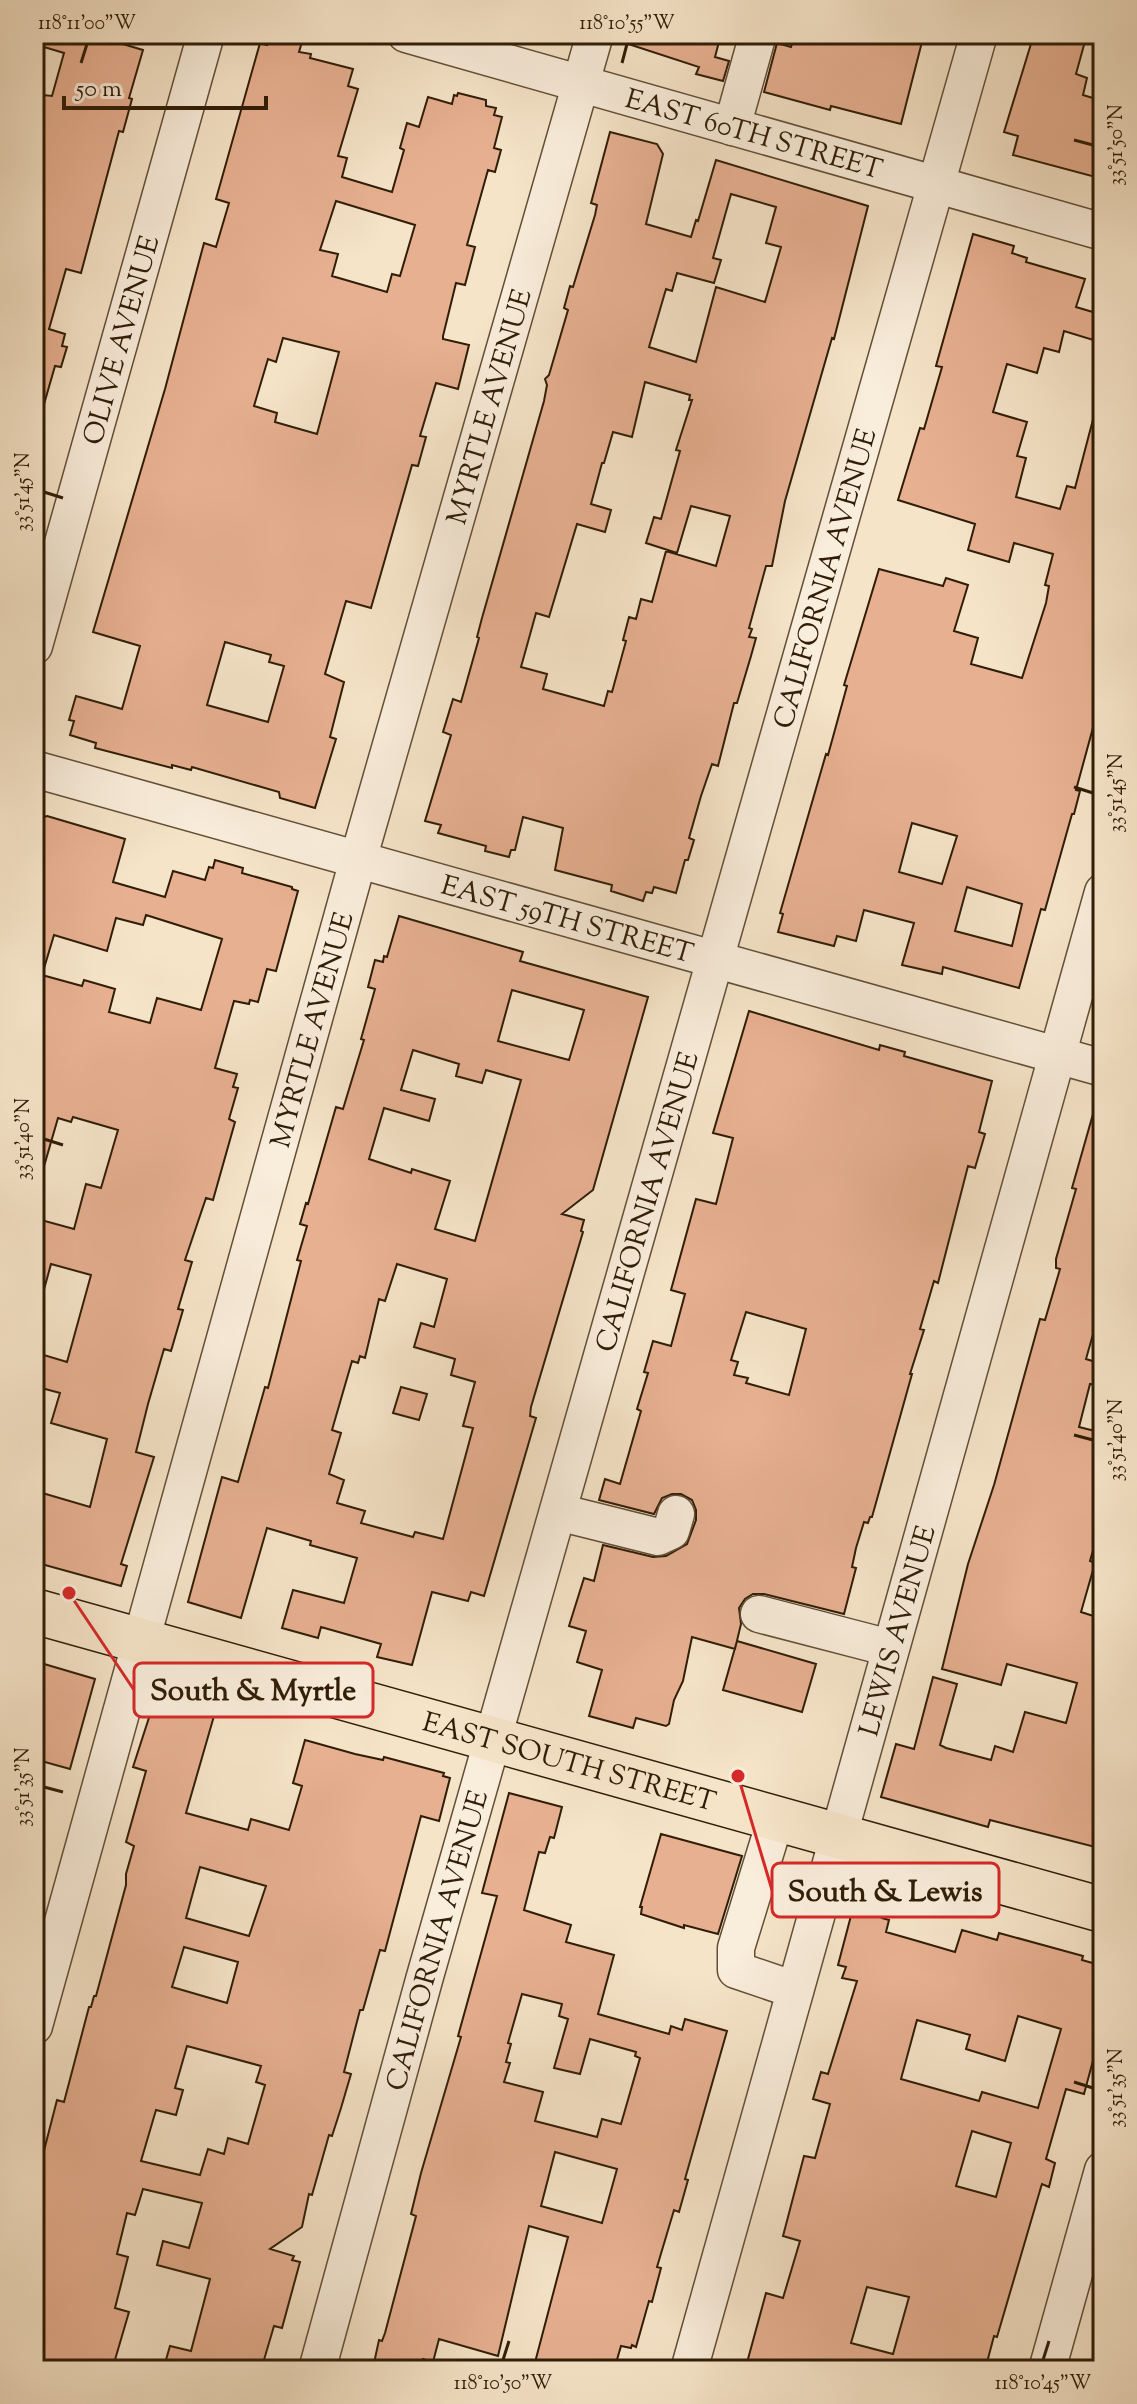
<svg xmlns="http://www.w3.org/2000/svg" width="1137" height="2404" viewBox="0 0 1137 2404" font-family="'Sorts Mill Goudy',serif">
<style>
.building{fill:#e7b091;stroke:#301d07;stroke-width:2;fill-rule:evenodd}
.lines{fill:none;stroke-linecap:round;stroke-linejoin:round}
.minor-casing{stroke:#624f37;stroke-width:39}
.major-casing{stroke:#301d07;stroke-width:47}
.minor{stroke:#f9eddb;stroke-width:36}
.major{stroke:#f6e4c8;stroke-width:44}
.ticks{fill:none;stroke:#301d07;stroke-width:3}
.labels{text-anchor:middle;stroke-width:8;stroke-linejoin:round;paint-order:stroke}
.street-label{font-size:28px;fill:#301d07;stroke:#f9eddb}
.leader{fill:none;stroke:#d62828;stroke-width:3}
.callout-dot{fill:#d62828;stroke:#f9eddb;stroke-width:3}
.callout{fill:#f9eddb;stroke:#d62828;stroke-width:3}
.callout-label{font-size:30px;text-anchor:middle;font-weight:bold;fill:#301d07}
.neatline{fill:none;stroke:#301d07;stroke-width:3}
.ticks-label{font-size:20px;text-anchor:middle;fill:#301d07}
</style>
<rect width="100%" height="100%" fill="#f6e4c8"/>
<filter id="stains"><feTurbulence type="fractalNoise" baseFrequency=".0025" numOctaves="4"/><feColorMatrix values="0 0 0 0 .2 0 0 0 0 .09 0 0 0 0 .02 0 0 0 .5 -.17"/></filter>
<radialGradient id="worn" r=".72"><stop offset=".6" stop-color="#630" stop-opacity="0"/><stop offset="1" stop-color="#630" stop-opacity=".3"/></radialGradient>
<!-- building -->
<path class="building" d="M34 34H89L143 50 129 98 132 99 123 132 119 131 81 273 66 269 49 329 65 334 62 346 67 347 61 367 55 366 40 418 34 417V94L52 96 64 53 34 44Z
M270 34 302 42 299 52 311 54 310 58 353 69 348 86 358 89 338 156 347 158 342 177 392 192 404 150 400 148 407 123 419 127 428 97 452 104 454 95 457 96 458 93 486 100V106L496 108 494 115 502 117 494 148 501 150 495 172 488 170 467 245 475 247 465 285 456 283 443 336V339L469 345 458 389 436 383 420 436 426 437 418 466 412 465 371 608 346 601 325 674 344 682 330 737 336 739 315 808 280 798 279 792 258 786 192 767 191 770 172 765V768L95 748 96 743 70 735 74 721 69 720 76 696 122 709 140 646 93 632 165 389 204 243 216 247 229 203 216 199 260 43 267 45ZM336 201 415 225 400 276 392 274 387 292 332 276 338 254 320 250ZM283 338 339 352 317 434 275 422 277 413 254 406 268 359 276 362ZM225 642 271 655 269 662 284 666 268 722 207 705Z
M616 34H721L715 57 729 61 723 81 696 74 699 67 616 40Z
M795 34H924L901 124 831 106 830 110 764 92 777 43 791 47Z
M1034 34H1087L1076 74 1087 78 1083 95 1103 101V179L1013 155 1018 136 1004 132Z
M610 132 657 144 663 154 646 224 691 237 696 220 698 221 716 160 868 206 834 339 832 338 785 501 772 566H766L749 628 752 629 749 637 756 638 751 656 737 703H734L718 766 712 764 701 796 689 838 694 840 688 860H685L676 893 654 887 652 893 646 892 643 901 611 891 612 885 555 870 563 828 523 817 515 850H511L509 857 485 851 486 846 438 833 441 825 425 821 451 735 443 732 453 699 461 702 479 638 477 637 482 618 544 401 547 385 545 379 549 375 568 310 564 308 570 286 573 287 595 215 597 205 591 203ZM731 194 776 207 766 243 781 247 765 302 716 287 696 362 649 347 666 289 672 291 677 273 714 283 721 260 713 258ZM645 382 690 395 689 400H692L676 450 680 451 661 519 654 517 646 543 677 553 691 506 730 516 716 566 666 551 652 602 641 599 636 619 629 617 623 640 626 641 612 692 608 691 604 706 543 689 547 674 521 667 536 613 549 617 577 524 605 532 611 510 591 504 602 463H604L613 432 632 437Z
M973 234 1014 246 1012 253 1027 258 1026 262 1085 279 1076 307 1103 315V343L1064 331 1059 352 1044 348 1037 373 1007 364 993 412 1027 422 1017 456 1026 458 1016 497 1060 509 1067 486 1075 488 1096 408 1103 409V691L1076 790 1080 791 1074 814H1072L1045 910 1041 909 1019 988 943 967 942 974 902 965 914 923 864 910 856 941 837 936 834 946 778 932 783 914 780 913 826 754 828 755 847 686 844 685 879 569 943 586 946 578 968 585 954 631 978 638 971 664 1022 678 1046 603 1049 586 1045 585 1053 554 1014 543 1009 562 968 550 975 524 898 500 920 428 924 429 942 367 936 366ZM912 823 957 836 942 884 899 872ZM967 887 1022 904 1012 946 955 931Z
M47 816 125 839 113 882 165 897 173 871 205 880 209 867 213 868 215 860 243 868 242 873 292 887V889L298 891 276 971 267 969 258 1002 250 1000 249 1004 234 1001 215 1068 237 1074 233 1087 238 1088 229 1119 235 1122 213 1200 206 1198 185 1260 192 1262 178 1309 183 1310 171 1351 164 1349 148 1404 136 1452 154 1457 121 1564 127 1566 121 1586 34 1562V1511L39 1492 90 1507 107 1439 51 1423 60 1393 34 1386V1352L67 1362 91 1275 51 1264 40 1304 34 1303V1218L74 1229 86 1184 101 1188 118 1130 73 1117 71 1122 58 1118 40 1180 34 1179V845L40 825 44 817ZM146 915 222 939 201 1010 157 998 150 1023 109 1012 115 989 84 980 82 986 42 975 54 935 107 951 116 918 143 925Z
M399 916 523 952 520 961 648 997 593 1190 562 1214 584 1220 581 1231 583 1232 531 1407 530 1416 536 1418 484 1596 471 1592 468 1601 432 1592 412 1665 377 1657 381 1644 321 1627 318 1638 282 1628 293 1590 344 1603 357 1558 310 1545 311 1541 267 1528 241 1618 188 1602 222 1477 238 1482 265 1387 268 1388 301 1261 297 1260 307 1226 300 1224 306 1203 308 1204 336 1107 343 1109 364 1040 361 1039 375 989 368 987 375 960 383 962 384 956 387 957ZM512 990 584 1010 569 1060 498 1041ZM413 1050 459 1064 456 1076 482 1083 486 1070 521 1080 475 1241 435 1229 450 1181 412 1169 411 1173 369 1159 384 1108 429 1121 435 1099 401 1090ZM397 1264 447 1279 434 1327 421 1323 414 1347 455 1359 451 1375 475 1382 463 1426 473 1428 443 1539 415 1532 413 1537 361 1523 365 1511 337 1503 344 1480 329 1474 341 1433 332 1430 352 1361 358 1363 360 1356 365 1358 379 1299 385 1301Z
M749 1011 879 1050 880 1045 905 1052 904 1056 992 1081 979 1132 985 1134 975 1168 968 1166 938 1283 934 1281 920 1329 924 1330 910 1374H912L872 1517H870L868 1523 864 1522 856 1548 852 1567 856 1568 844 1614 764 1594H753L745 1599 739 1608 741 1624 735 1649 692 1637 683 1681 674 1700 669 1724 666 1726 636 1718 633 1728 589 1716 602 1670 577 1662 586 1631 569 1626 584 1578 594 1581 603 1545 653 1557 666 1556 687 1544 696 1520V1510L692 1500 681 1494H672L662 1498 654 1514 599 1500 605 1479 620 1484 641 1411 637 1409 648 1373 644 1372 653 1341 671 1346 685 1294 671 1290 696 1199 716 1204 733 1138 713 1133ZM746 1312 806 1329 789 1395 746 1383 748 1378 734 1375 738 1362 731 1360Z
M1097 1100 1103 1101V1299L1086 1359 1102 1364 1096 1385 1090 1384 1079 1427 1103 1433V1491L1095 1517 1102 1519 1090 1561 1095 1563 1081 1612 1103 1619V1849L990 1820 988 1827 881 1797 896 1744 914 1749 933 1677 957 1684 940 1745 946 1748 991 1760 995 1746 1013 1752 1025 1712 1066 1723 1077 1683 1007 1664 1001 1685 942 1669 968 1564 994 1485 1040 1319 1045 1320 1060 1269 1056 1268V1259L1076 1189 1072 1188Z
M401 1387 427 1394 419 1420 393 1413Z
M737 1641 816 1664 802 1712 723 1690Z
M34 1661 95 1679 70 1769 34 1759Z
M156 1696 178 1702 179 1699 216 1709 186 1813 248 1830 251 1819 289 1830 302 1786 293 1783 305 1740 355 1754 383 1760 384 1757 444 1773 443 1776 450 1778 439 1821 421 1816 385 1951 380 1950 363 2010H360L344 2072 351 2074 341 2108 332 2136 329 2135 312 2195 309 2194 302 2227 270 2249 294 2256 292 2260 300 2262 282 2328 274 2326 261 2370H163L170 2346 191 2351 210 2279 157 2265 163 2241 189 2248 202 2203 143 2189 135 2215 127 2213 117 2254 128 2257 115 2308 129 2312 112 2370H34V2246L39 2229 34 2227V2209L43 2175 38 2174 57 2100 64 2102 89 2007H91L94 1996H96L126 1885V1874L134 1846 126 1842 146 1771 133 1767ZM200 1867 266 1886 249 1936 186 1918ZM184 1947 238 1962 227 2003 172 1987ZM187 2046 261 2066 256 2082 265 2085 248 2144 228 2138 224 2154 208 2149 200 2175 141 2161 156 2110 176 2115 183 2090 175 2088Z
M509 1793 562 1807 554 1838 550 1837 545 1853 539 1852 524 1910 571 1925 566 1942 614 1955 598 2014 669 2034 671 2026 682 2030 685 2019 727 2031 685 2179 688 2180 679 2212 674 2210 657 2267 661 2268 652 2302 649 2301 636 2347 632 2345 631 2348 621 2346 614 2370H533L568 2237 529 2226 498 2356 439 2339 433 2362 423 2359 419 2370H399L374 2363 379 2340 382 2341 385 2333 416 2216 411 2214 421 2173 461 2037 458 2036 497 1896 482 1893ZM522 1994 562 2004 559 2016 568 2019 554 2068 580 2074 590 2039 636 2052 635 2056 640 2058 621 2124 602 2119 597 2137 535 2121 543 2092 504 2082 510 2063 506 2062 511 2044 508 2043ZM555 2152 617 2169 602 2223 541 2206Z
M661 1834 742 1856 718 1934 684 1925V1928L641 1914 642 1907H640Z
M857 1893 887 1901 882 1918 889 1920 886 1932 914 1940 955 1952 962 1930 997 1940 999 1933 1083 1956 1082 1960 1103 1966V2044L1098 2042 1084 2094 1066 2089 1046 2159 1055 2163 1049 2187 1042 2184 1041 2187 997 2337 994 2336 985 2370H943L927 2366 926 2370H745L766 2293 783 2298 800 2241 783 2236 804 2156 815 2158 830 2104 813 2099 821 2072 828 2074 857 1981 842 1978 846 1967 838 1965ZM1018 2016 1061 2029 1038 2108 982 2092 979 2101 901 2079 917 2020 970 2035 966 2049 1005 2061ZM972 2131 1011 2143 996 2197 956 2186ZM867 2287 909 2297 893 2354 851 2343Z"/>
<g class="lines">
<defs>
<g id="minor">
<path id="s1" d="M406 34 1103 232"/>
<path d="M732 127 758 34"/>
<path id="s2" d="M34 646 206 34"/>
<path id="s3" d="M34 769 1103 1068"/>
<path d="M558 1512 658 1537 671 1531 676 1514"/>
<path d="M759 1614 890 1648"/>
<path d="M776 1818 736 1948V1970L795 1990"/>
<path id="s4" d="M34 2026 358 860 595 34"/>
<path id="s5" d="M317 2370 424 1980 979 34"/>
<path id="s6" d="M689 2370 1103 892"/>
<path d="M1047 2370 1103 2170"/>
</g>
<g id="major">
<path id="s7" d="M34 1611 1103 1910"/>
</g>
</defs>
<!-- minor casing -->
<use href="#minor" class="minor-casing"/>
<!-- major casing -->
<use href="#major" class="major-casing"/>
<!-- minor -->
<use href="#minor" class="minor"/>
<!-- major -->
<use href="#major" class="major"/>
</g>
<!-- ticks -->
<path class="ticks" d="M81 63 87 44M622 63 627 44M1074 140 1093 145M44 492 63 498M1074 787 1093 793M44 1139 63 1145M1074 1435 1093 1440M44 1787 63 1792M1074 2082 1093 2088M503 2360 509 2341M1043 2360 1049 2341"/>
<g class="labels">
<!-- street labels -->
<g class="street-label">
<text dy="10" stroke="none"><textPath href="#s1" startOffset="362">EAST 60TH STREET</textPath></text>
<text dy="10" stroke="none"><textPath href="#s2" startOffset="318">OLIVE AVENUE</textPath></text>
<text dy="10" stroke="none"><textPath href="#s4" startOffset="1682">MYRTLE AVENUE</textPath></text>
<text dy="10" stroke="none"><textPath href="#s5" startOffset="1862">CALIFORNIA AVENUE</textPath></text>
<text dy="10" stroke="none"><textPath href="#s3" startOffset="554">EAST 59TH STREET</textPath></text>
<text dy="10" stroke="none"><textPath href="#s4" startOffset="1034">MYRTLE AVENUE</textPath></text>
<text dy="10" stroke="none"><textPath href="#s5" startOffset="1214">CALIFORNIA AVENUE</textPath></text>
<text dy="10" stroke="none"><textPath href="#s6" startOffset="768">LEWIS AVENUE</textPath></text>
<text dy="10" stroke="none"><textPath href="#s7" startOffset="556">EAST SOUTH STREET</textPath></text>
<text dy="10" stroke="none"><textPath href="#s5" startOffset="446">CALIFORNIA AVENUE</textPath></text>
</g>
</g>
<!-- callouts -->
<path class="leader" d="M69 1593L134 1690M738 1776L772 1890"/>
<g class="callout-dot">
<circle cx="69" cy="1593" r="8"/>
<circle cx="738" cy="1776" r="8"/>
</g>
<g class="callout">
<rect x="134" y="1663" width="239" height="54" rx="8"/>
<rect x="772" y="1863" width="227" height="54" rx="8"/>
</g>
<g class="callout-label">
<text x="253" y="1700">South &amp; Myrtle</text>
<text x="885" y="1901">South &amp; Lewis</text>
</g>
<!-- margin -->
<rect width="1137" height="2404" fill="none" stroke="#f6e4c8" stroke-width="88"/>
<!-- scale -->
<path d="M64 96v12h202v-12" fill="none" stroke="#301d07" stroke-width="4"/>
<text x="76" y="96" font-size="24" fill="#301d07" stroke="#f9eddb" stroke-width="6" paint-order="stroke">50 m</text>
<rect x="44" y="44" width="1049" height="2316" class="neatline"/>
<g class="ticks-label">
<text x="87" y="29">118°11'00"W</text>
<text x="627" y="29">118°10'55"W</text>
<text transform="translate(1115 145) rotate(-90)" y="7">33°51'50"N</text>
<text transform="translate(22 492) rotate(-90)" y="7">33°51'45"N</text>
<text transform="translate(1115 793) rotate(-90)" y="7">33°51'45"N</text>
<text transform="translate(22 1139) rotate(-90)" y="7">33°51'40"N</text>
<text transform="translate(1115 1440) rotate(-90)" y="7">33°51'40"N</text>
<text transform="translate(22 1787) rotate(-90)" y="7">33°51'35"N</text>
<text transform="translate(1115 2088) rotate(-90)" y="7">33°51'35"N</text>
<text x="503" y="2389">118°10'50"W</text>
<text x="1043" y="2389">118°10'45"W</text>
</g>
<rect width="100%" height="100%" filter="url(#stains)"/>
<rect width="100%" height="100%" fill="url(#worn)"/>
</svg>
